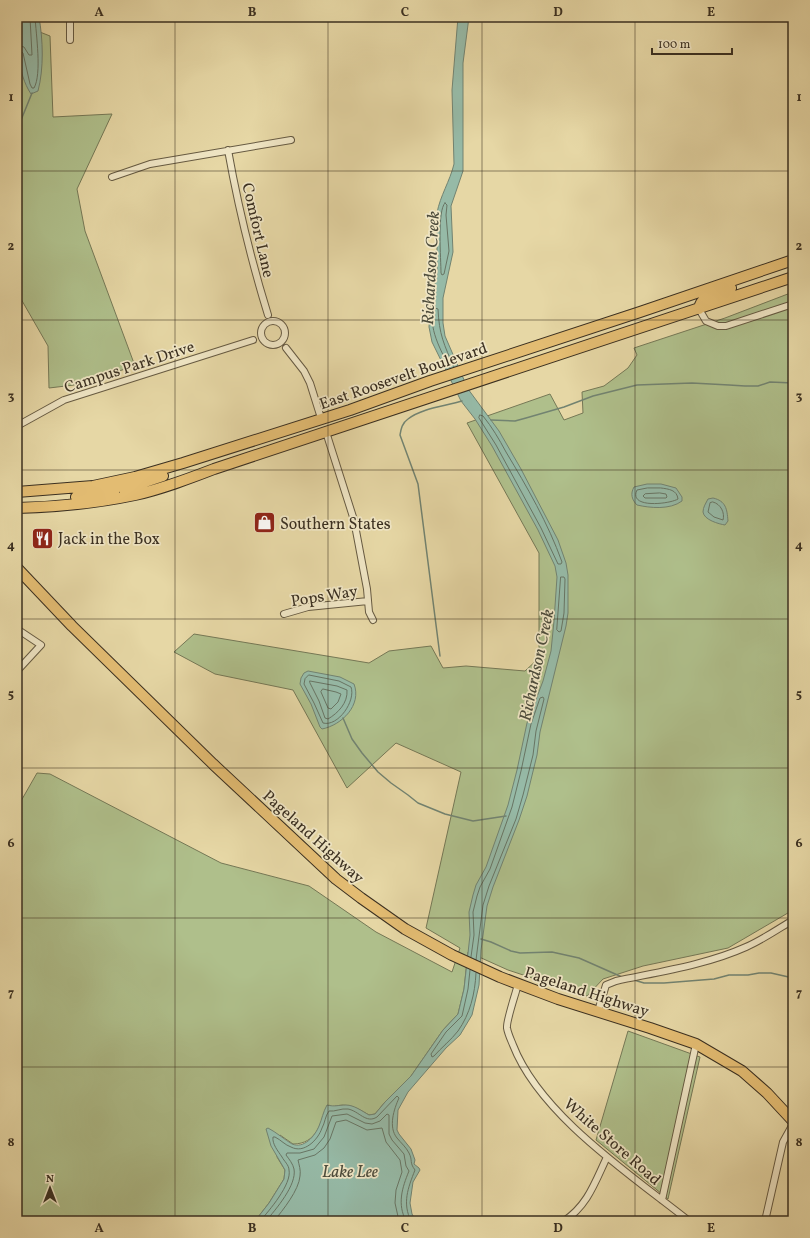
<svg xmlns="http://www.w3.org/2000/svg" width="810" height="1238" viewBox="0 0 810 1238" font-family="Vollkorn,serif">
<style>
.green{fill:#afbf8b;stroke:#757856}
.water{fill:#96baa7;stroke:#728371}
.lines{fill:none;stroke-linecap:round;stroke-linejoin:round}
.shore{stroke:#687564;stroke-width:1}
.stream{stroke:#728371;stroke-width:1.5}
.minor-casing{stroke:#665a42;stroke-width:8}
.trunk-casing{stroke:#3b3021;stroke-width:12}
.minor{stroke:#efe5c4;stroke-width:6}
.trunk{stroke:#e3bc72;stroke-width:10}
.grid{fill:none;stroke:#3b3021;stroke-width:1;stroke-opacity:0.55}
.labels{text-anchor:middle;stroke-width:3.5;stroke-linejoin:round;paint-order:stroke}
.street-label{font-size:16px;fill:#3b3021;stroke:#efe5c4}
.poi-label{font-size:16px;fill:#3b3021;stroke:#efe5c4;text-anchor:start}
.water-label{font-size:17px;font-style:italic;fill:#4d4c3c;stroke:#efe5c4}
.neatline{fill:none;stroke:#3b3021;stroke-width:1.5}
.grid-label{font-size:13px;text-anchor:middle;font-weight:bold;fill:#3b3021}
</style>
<rect width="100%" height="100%" fill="#e6d7a5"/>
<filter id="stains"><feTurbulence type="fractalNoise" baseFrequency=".005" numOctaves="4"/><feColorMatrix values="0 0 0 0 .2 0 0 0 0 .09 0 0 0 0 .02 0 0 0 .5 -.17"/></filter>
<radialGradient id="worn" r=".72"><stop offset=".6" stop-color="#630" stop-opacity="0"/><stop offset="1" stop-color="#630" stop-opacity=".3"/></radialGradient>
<!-- green -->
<path class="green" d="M17 23 50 36 53 117 112 114 77 189 85 231 135 366 74 385 49 388 48 346 17 292Z
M793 292V910L728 948 643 966 603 979 587 996 508 970 468 952 464 989 458 1014 443 1030 411 1076 385 1102 375 1114 369 1115C357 1108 347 1102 332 1107L329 1105C320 1123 317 1144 293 1144L280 1135 277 1157 285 1170 284 1179 269 1203 255 1221H17V808L37 773 50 774 221 863 309 886 376 932 452 972 460 948 426 928 461 772 396 743 347 788 293 690 215 674 174 652 194 634 369 663 389 651 431 646 443 668 466 666 525 671 539 658V553L467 423 550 394 564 420 583 413 582 392 604 386 628 368 637 355 634 348 725 318Z
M628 1031 700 1057 668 1199 596 1140Z"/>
<!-- water -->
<path class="water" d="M17 17H39C43 40 44 68 38 91L31 94C17 73 17 42 17 17Z
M458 17H469L463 63V171L451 206 453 252 443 298V323L445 336 468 389 499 431 521 469 558 540 566 563 568 575V613L566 626 540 732 537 755 527 796 519 820 493 887 487 906 481 950 479 985 472 1015 460 1035 446 1048 408 1092 398 1110 397 1130 399 1134 411 1149 415 1160 414 1164 419 1168 420 1170 413 1182 410 1203 412 1214 416 1221H255L269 1203 284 1179 285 1170 271 1146 266 1129 268 1128C276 1132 285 1140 292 1144 304 1149 315 1136 319 1126 322 1119 323 1112 327 1105 335 1107 338 1105 346 1105 354 1105 362 1111 369 1115L375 1114 385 1102 411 1076 443 1030 458 1014 464 989 470 935 469 912 473 895 476 885 486 867 508 805 517 770 527 723 543 681 551 651 554 621 557 577 555 566 538 530 492 446 475 419 461 401 432 342 429 327 430 311 437 272V213C440 196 450 181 454 164L452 90Z
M647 484H661L676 488 682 497V501C670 510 650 508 637 505 632 500 630 494 634 487Z
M713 498C726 501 727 509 728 521L725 525C719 524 704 520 703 512 703 507 706 503 708 499Z
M308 671 340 677 354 684C362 705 342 725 322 729L320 727 311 704 300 684 301 678 304 673Z"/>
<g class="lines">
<!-- shore -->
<path class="shore" d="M17 45 24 47 29 55H32L30 17
M17 50H20L23 53 30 84 32 88H34C42 74 36 34 35 17
M445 203 447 205 446 215 449 251 444 274 442 275 441 273C441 260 437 210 445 203Z
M450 368C442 353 426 325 435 308L438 309C439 334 444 345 454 367
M480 415 483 416C492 427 499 439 506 452 527 487 548 523 562 562L561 564H558L541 528 496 445 479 418Z
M661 488C669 489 677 490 678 499 670 504 628 509 637 490L647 488Z
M660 493 666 494 667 497 666 498H645L643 496 645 494Z
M713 502C721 504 725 513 723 520L714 517 708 512 710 503Z
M561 577H564L565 579 564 613 561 631 559 632 557 630Z
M309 675 339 681 351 687C356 701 338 727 323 723L314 703 304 684 305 679Z
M310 681 337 686 347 690C348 703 338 713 328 719L325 718 319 701 310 683Z
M323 689 336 692 341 694 338 702 331 709 328 708 321 692Z
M471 957 474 935 473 912 477 896 480 887 490 869 512 807 521 771 531 724 540 698 543 697 544 699 536 731 533 755 523 795 516 819 489 886 483 905 476 960
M470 970 468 989 462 1016 446 1032 431 1054 432 1057 434 1056C441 1048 451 1040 458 1031 470 1014 475 994 476 973
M260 1221C269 1211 292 1184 289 1170 289 1165 284 1161 282 1157 278 1151 272 1144 273 1137H275C281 1140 285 1145 291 1147 304 1154 318 1140 322 1128 325 1123 325 1116 329 1111 335 1112 341 1108 348 1109 359 1111 366 1124 377 1117L397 1096 399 1098C394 1109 388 1127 397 1138 401 1143 406 1147 409 1153 413 1161 409 1162 415 1170 408 1188 402 1203 411 1221
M266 1221C276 1209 297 1185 294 1169 293 1164 289 1159 286 1155L287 1153H300L314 1149 324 1137 332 1116 347 1114 365 1123 372 1124 380 1121 387 1114 389 1115V1134L392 1140 404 1154 406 1166 409 1171C402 1188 397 1204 406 1221
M274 1221C283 1210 299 1190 300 1176 301 1170 299 1165 298 1160L315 1155 324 1148 330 1139 336 1122 346 1120 367 1130 382 1128 386 1142 400 1160 402 1172 396 1190 395 1203 399 1221"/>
<!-- stream -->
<path class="stream" d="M17 130 32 93
M491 420 515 421 526 418 564 407 593 396 637 385 692 383 729 385 745 386H758L770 382 793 383
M440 656 418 484 400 435C401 429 402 423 408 419 422 408 446 406 462 401
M343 718 352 739 362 753 378 772 391 783 408 795 418 803 445 814 473 821 506 816
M481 939 491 942 511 951 520 953 552 952 579 958 622 977
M634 980 644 983H664L714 979 729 975H748L759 973H771L793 978"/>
<defs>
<path id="minor" d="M70 17V40
M228 150C238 206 251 260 268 315
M112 177 150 164 291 140
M699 309 706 321 718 326H726L793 304
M261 333a12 12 0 1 1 24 0a12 12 0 1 1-24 0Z
M286 348 304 371 310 383 321 418
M17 426 64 400 253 340
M326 432 354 520 367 589 369 612 373 620
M284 614 308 607 368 601
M17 629 41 645 17 671
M518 984C516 993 506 1021 507 1028 508 1034 511 1040 513 1045 540 1115 631 1175 689 1221
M598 1011 606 985 616 981C658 972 706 965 746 947 762 940 778 929 793 920
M662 1200 696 1044
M564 1221C588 1205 595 1182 607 1157
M765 1221 783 1142 793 1124"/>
<path id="trunk" d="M699 309C701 294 719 293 731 288
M17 492 93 486 135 477 183 463 350 410 430 381 640 312 793 260
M76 497 115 490 122 480
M125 497V491L127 488 163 476
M17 508C56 507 97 503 135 495 162 489 188 479 214 469L793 277
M17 568 72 626 213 764 336 879 361 898 405 929 452 955 500 977 558 999 650 1028 696 1044 742 1071 767 1093 793 1121"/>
</defs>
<!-- minor casing -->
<use href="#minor" class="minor-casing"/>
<!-- trunk casing -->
<use href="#trunk" class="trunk-casing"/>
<!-- minor -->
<use href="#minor" class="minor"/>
<!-- trunk -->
<use href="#trunk" class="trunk"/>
</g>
<!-- grid -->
<path class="grid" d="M175 17V1221M328 17V1221M482 17V1221M635 17V1221M17 171H793M17 320H793M17 470H793M17 619H793M17 768H793M17 918H793M17 1067H793"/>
<!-- icons -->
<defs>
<symbol id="shop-square" viewBox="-11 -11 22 22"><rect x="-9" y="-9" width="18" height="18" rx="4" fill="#8f2418" stroke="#efe5c4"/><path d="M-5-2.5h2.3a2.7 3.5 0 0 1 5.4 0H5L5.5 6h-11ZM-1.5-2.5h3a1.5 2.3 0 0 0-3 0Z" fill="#fff"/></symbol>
<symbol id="restaurant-square" viewBox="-11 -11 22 22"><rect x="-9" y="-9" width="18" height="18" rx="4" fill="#8f2418" stroke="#efe5c4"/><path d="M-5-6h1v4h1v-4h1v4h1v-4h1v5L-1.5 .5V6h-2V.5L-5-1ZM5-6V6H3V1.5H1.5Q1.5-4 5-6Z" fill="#fff"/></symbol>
</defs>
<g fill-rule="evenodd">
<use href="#shop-square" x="252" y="510" width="25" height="25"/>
<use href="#restaurant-square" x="30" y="526" width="25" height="25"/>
</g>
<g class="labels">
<!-- street labels -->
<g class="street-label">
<text transform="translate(259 230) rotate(77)" y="6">Comfort Lane</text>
<text transform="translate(129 366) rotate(-18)" y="6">Campus Park Drive</text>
<text transform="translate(403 375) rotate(-19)" y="6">East Roosevelt Boulevard</text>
<text transform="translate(324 595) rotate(-9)" y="6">Pops Way</text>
<text transform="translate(314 836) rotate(42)" y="6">Pageland Highway</text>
<text transform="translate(587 991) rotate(18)" y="6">Pageland Highway</text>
<text transform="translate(613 1141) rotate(41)" y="6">White Store Road</text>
</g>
<!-- poi labels -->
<g class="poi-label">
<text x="280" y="529">Southern States</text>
<text x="58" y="544">Jack in the Box</text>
</g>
<!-- water labels -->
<g class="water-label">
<text transform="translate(430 268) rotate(-87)" y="6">Richardson Creek</text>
<text transform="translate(536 665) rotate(-78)" y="6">Richardson Creek</text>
<text x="350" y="1177">Lake Lee</text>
</g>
</g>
<!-- margin -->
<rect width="810" height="1238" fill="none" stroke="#e6d7a5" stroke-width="44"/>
<!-- north arrow -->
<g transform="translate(50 1188)" stroke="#efe5c4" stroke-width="3" paint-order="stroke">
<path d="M0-3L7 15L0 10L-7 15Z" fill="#3b3021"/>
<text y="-6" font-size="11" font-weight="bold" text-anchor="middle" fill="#3b3021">N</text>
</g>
<!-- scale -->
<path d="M652 48v6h80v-6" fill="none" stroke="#3b3021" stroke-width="2"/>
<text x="658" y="48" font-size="12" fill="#3b3021" stroke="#efe5c4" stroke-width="3" paint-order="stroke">100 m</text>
<rect x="22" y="22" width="766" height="1194" class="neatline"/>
<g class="grid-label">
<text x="99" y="16">A</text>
<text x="252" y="16">B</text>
<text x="405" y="16">C</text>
<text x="558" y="16">D</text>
<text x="711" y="16">E</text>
<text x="11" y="101">1</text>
<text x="799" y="101">1</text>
<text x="11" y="250">2</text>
<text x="799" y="250">2</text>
<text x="11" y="400">3</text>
<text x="799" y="400">3</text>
<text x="11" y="549">4</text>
<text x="799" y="549">4</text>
<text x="11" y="698">5</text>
<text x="799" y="698">5</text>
<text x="11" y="847">6</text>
<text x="799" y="847">6</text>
<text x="11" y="997">7</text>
<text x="799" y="997">7</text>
<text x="11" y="1146">8</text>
<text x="799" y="1146">8</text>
<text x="99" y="1232">A</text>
<text x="252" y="1232">B</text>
<text x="405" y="1232">C</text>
<text x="558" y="1232">D</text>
<text x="711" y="1232">E</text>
</g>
<rect width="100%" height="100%" filter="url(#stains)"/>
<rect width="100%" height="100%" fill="url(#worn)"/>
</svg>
